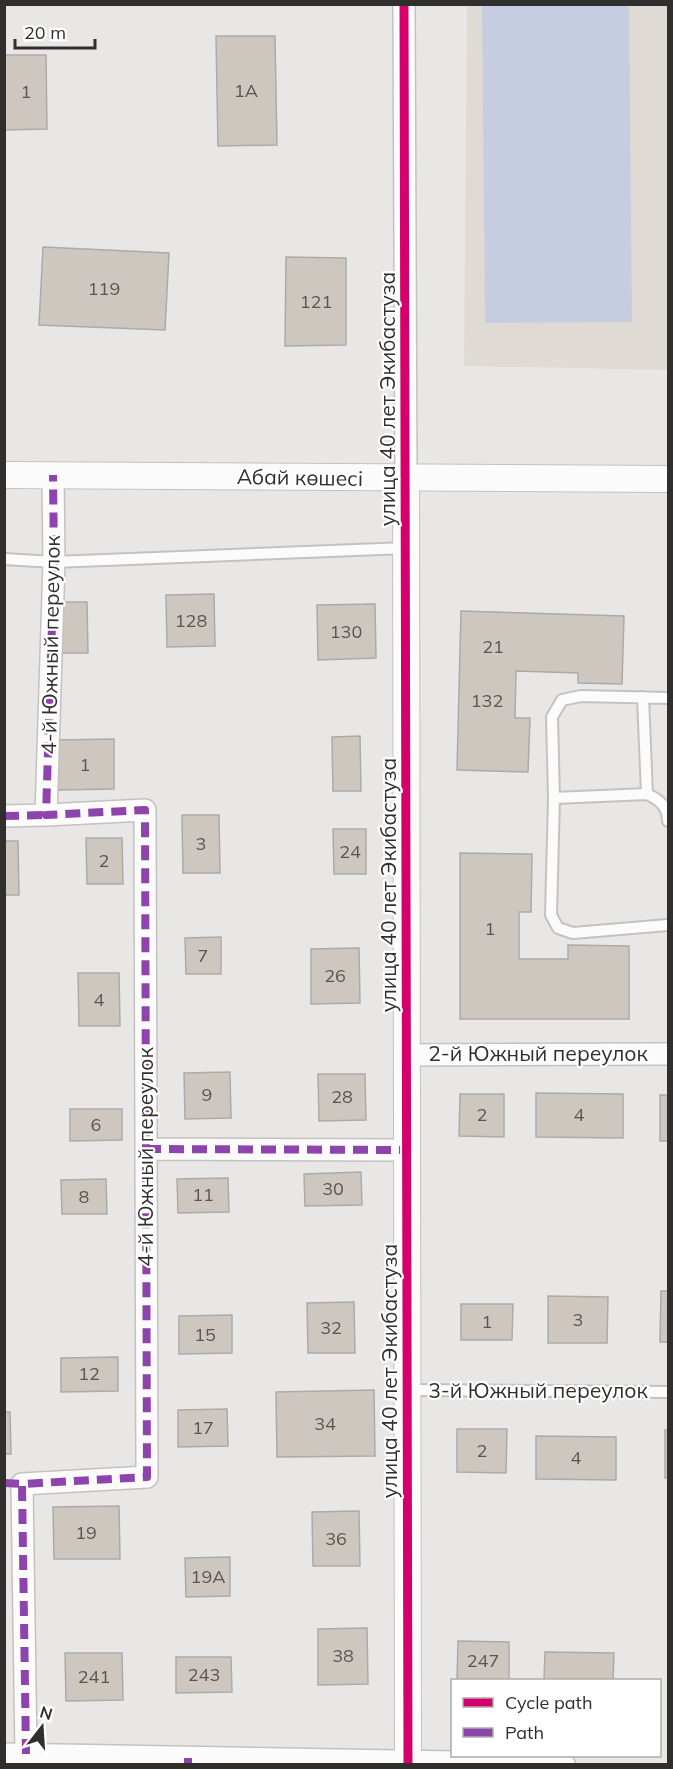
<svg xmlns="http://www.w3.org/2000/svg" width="673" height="1769" viewBox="0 0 673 1769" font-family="Mulish,sans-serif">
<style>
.built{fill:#e0dad4}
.green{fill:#c7cde1}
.building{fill:#cec7c0;stroke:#acaaaa;stroke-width:1.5}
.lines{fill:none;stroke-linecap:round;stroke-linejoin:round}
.service-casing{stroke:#c4c2c1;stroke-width:14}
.minor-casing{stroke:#c4c2c1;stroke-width:24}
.tertiary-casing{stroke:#c4c2c1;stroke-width:28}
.service{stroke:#fcfbfb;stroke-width:10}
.minor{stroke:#fcfbfb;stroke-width:21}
.tertiary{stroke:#fcfbfb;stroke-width:26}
.quiet{stroke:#8e44ad;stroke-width:8;stroke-dasharray:15 8;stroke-linecap:butt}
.cycleway-casing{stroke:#fff;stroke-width:13}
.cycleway{stroke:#d6006c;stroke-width:9}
.labels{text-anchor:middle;stroke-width:4.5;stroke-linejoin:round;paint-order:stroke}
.number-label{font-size:18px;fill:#585552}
.street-label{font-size:21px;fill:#312f2e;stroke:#fff}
</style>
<rect width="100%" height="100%" fill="#e9e7e5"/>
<!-- built -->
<path class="built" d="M467 5H668V370L464 366Z"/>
<!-- green -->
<path class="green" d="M482 5H629L632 322 485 323Z"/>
<!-- building -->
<path class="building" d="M216 36H275L277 145 218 146Z
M4 55H46L47 129 4 130Z
M43 247 169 253 165 330 39 325Z
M286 257 346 258V345L285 346Z
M214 594 215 646 167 647 166 595Z
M57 602H87L88 653H58Z
M375 604 376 658 318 660 317 605Z
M461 611 624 616 622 684 578 683V673L516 671 515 718H530L528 772 457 770Z
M360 736 361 791H333L332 737Z
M114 739V789L57 790 56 740Z
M182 815H219L220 873H183Z
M333 829H366V874H334Z
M86 838H122L123 884H87Z
M4 841H18L19 895H4Z
M460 853 532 854 531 912H519V959H568V945L629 946V1019H460Z
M221 937V974H186L185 938Z
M359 948 360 1003 311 1004V949Z
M78 973H119L120 1026H79Z
M230 1072 231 1118 185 1119 184 1073Z
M318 1074H365L366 1120 319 1121Z
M536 1093 623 1094V1138L536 1137Z
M460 1094H504V1137L459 1136Z
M660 1095H668V1141H660Z
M70 1109H122V1140L70 1141Z
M361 1172 362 1205 305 1206 304 1174Z
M228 1178 229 1212 178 1213 177 1179Z
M106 1179 107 1214H62L61 1180Z
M661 1291H668V1342H660Z
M548 1296 608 1297 607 1343H548Z
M354 1302 355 1353H308L307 1303Z
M461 1304H513L512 1340H461Z
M232 1315V1353L179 1354V1316Z
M118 1357V1391L61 1392V1358Z
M374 1390 375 1456 277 1457 276 1392Z
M227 1409 228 1446 178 1447V1410Z
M4 1412H10L11 1454H4Z
M457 1429H507L506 1473 457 1472Z
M665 1430H668V1478H665Z
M536 1436 616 1437V1480L536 1479Z
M119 1506 120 1559H54L53 1507Z
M359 1511 360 1566H313L312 1512Z
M230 1557V1596L186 1597 185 1558Z
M367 1628 368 1684 318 1685V1629Z
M458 1641 509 1642V1680H457Z
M545 1652 614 1653 613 1680H544Z
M65 1653H122L123 1700 66 1701Z
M176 1657H231L232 1692 176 1693Z"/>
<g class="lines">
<defs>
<path id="service" d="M4 559 54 562 406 548
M643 697 647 794
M668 698 581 696 562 700 552 717 554 798 551 915 558 928 573 933 668 925
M554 798 647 794C660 800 668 807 668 821
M408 1390 668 1392"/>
<path id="minor" d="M404 4 406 479
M4 816 46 815
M407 1055 668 1054
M146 1149 407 1150
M4 1754 564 1764
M26 1754 22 1484 147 1477 145 810 46 815 54 562 53 475"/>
<path id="tertiary" d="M4 475 668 479
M406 479 408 1764"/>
</defs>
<!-- service casing -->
<use href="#service" class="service-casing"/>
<!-- minor casing -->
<use href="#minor" class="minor-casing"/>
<!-- tertiary casing -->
<use href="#tertiary" class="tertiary-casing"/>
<!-- service -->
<use href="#service" class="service"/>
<!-- minor -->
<use href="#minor" class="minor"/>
<!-- tertiary -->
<use href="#tertiary" class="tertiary"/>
<!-- quiet -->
<path class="quiet" d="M4 816 46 815
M146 1149 407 1150
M4 1483 22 1484
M26 1754 22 1484 147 1477 145 810 46 815 54 562 53 475
M188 1764V1758"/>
<defs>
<path id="cycleway" d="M404 4 408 1764"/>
</defs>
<!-- cycleway casing -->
<use href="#cycleway" class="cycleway-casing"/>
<!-- cycleway -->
<use href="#cycleway" class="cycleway"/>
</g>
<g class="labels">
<!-- number labels -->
<g class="number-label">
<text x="246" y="97">1А</text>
<text x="26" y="98">1</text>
<text x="104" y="295">119</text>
<text x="316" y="308">121</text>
<text x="191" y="627">128</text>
<text x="346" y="638">130</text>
<text x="493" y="653">21</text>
<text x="487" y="707">132</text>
<text x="85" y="771">1</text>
<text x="201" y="850">3</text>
<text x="350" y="858">24</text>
<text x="104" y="867">2</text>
<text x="490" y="935">1</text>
<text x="203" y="962">7</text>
<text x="335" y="982">26</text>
<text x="99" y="1006">4</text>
<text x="207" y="1101">9</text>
<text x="342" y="1103">28</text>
<text x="482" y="1121">2</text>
<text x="579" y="1121">4</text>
<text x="96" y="1131">6</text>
<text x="333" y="1195">30</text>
<text x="203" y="1201">11</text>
<text x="84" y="1203">8</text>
<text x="578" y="1326">3</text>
<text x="487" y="1328">1</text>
<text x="331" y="1334">32</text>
<text x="205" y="1341">15</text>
<text x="89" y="1380">12</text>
<text x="325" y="1430">34</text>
<text x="203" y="1434">17</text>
<text x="482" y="1457">2</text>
<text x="576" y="1464">4</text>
<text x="86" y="1539">19</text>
<text x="336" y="1545">36</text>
<text x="208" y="1583">19А</text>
<text x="343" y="1662">38</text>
<text x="483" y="1667">247</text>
<text x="204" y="1681">243</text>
<text x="94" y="1683">241</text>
</g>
<!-- street labels -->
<g class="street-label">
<text transform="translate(388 399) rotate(-90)" y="7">улица 40 лет Экибастуза</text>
<text transform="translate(300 478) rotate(1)" y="7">Абай көшесі</text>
<text transform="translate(51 645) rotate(-89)" y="7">4-й Южный переулок</text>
<text transform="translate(389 885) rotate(-90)" y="7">улица 40 лет Экибастуза</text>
<text x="538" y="1061">2-й Южный переулок</text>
<text transform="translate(146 1157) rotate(-90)" y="7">4-й Южный переулок</text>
<text transform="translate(390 1371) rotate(-90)" y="7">улица 40 лет Экибастуза</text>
<text x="538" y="1398">3-й Южный переулок</text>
</g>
</g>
<!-- border -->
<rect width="673" height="1769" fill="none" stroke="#312f2e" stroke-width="12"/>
<!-- legend -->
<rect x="451" y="1679" width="210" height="78" fill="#ffffff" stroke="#adacab" stroke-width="1.5"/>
<rect x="463" y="1698" width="30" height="9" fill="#d6006c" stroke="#adacab" stroke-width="1.5"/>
<text x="505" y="1709" font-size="18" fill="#312f2e">Cycle path</text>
<rect x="463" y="1728" width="30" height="9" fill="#8e44ad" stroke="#adacab" stroke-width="1.5"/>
<text x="505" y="1739" font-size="18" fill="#312f2e">Path</text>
<!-- north arrow -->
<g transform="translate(42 1727) rotate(17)" stroke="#ffffff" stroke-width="4.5" paint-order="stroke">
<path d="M0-4.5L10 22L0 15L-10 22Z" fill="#312f2e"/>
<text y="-9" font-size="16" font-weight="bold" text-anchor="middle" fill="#312f2e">N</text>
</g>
<!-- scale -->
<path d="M15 39v9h80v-9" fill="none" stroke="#312f2e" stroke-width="3"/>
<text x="24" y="39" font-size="18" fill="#312f2e" stroke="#ffffff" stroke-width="4.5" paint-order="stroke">20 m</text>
</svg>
